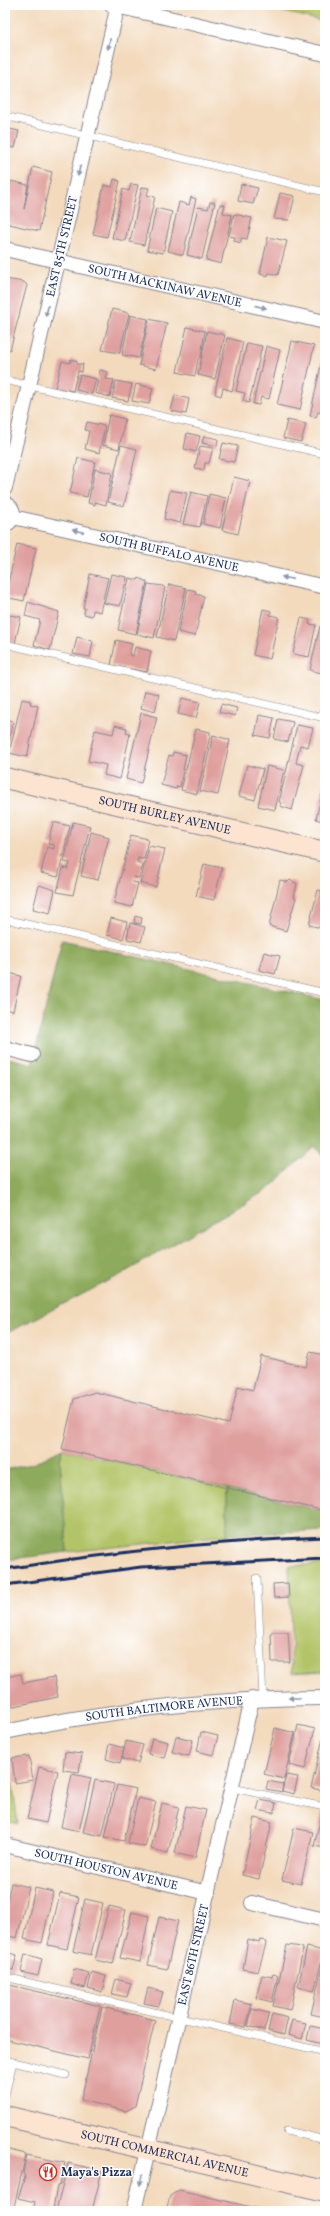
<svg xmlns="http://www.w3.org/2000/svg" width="330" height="2216" viewBox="0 0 330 2216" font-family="Vollkorn,serif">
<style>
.green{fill:#b3c467;stroke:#677a62}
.forest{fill:#8eaa5c;stroke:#546c5d}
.building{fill:#df9f9d}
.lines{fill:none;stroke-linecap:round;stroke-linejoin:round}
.lane-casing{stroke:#87848e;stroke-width:8}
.street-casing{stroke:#87848e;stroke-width:16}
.secondary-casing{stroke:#87848e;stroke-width:22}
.lane{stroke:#fff;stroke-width:7}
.street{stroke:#fff;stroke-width:14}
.secondary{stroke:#fde4d1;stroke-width:20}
.rail{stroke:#1b2f5e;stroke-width:3}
.oneway{fill:#8d97ae}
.labels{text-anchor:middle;stroke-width:3;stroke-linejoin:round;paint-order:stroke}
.street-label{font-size:12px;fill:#1b2f5e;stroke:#fff}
.poi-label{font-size:12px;font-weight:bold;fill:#1b2f5e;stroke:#fff;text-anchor:start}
</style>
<rect width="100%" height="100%" fill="#fff"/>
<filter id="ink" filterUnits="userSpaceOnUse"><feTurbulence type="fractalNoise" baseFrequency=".025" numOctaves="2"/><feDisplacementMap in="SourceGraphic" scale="8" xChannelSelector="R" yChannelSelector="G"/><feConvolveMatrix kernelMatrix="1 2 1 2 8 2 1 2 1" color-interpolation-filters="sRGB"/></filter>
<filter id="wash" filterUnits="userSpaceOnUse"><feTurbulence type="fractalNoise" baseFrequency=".012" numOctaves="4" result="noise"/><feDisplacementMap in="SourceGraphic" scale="16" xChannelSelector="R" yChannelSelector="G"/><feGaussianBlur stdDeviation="0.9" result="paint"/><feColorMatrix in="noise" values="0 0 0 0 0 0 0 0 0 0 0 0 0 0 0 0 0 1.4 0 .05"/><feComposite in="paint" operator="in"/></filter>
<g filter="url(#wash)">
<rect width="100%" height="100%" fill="#f3dabd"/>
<!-- green -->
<path class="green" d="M258 5H325V22Z
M62 1449 227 1488V1535L67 1552 60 1461Z
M325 1564V1671L292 1673 289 1566Z
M9 1758 18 1824 5 1821V1759Z"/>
<!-- forest -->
<path class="forest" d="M62 940 325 1000V1160L315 1146 267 1190 120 1275 5 1334V1057L32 1064Z
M62 1449 60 1461 67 1552 5 1560V1470L35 1463Z
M227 1488 325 1511V1530L227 1535Z"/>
<g id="blocks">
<!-- building -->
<path class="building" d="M5 128 19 131 15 148 5 146Z
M33 167 52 172 39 231 5 223V209L11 181 28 185 24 209Z
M5 178 9 179 6 195H5Z
M114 179 120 181 107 237 93 234 104 185 112 187Z
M131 184 138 185 125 241 112 238 123 189 129 191Z
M241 184 258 188 253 204 238 201Z
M142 187 149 188 147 195 155 197 144 245 130 242Z
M280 193 295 196 289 220 274 219Z
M191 197 196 199 183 255 168 251 179 202 189 205Z
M210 202H215L202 259 187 255 198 207 208 209Z
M220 204 225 205 223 213 232 215 221 264 206 260Z
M156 208 172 212 163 253 147 250Z
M234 214 252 218 247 239 241 238V243L234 241 235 237 229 236Z
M268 237 287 241 278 275 269 273 268 276 260 274Z
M5 279 24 282 27 285 10 350 5 348Z
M112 309 129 313 120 353 102 350Z
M130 315 148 319 139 358 122 355Z
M149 319 167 323 156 369 139 365Z
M187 327 205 331 201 357 198 359 195 376 177 372Z
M207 331 225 335 215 379 198 375Z
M227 338 243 342 232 391 223 388 221 396 215 394 216 387Z
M292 341 314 346 300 410 277 405Z
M247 343 262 346 249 403 243 401 245 393 236 391Z
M266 346 280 350 269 399 261 397 259 405 253 404Z
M71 359 77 361V364H83L82 372 78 371 73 391 55 388 62 361 70 363Z
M322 360 325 361V414L318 412 316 417 310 416Z
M100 370 108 372 106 379 114 380 110 397 95 393Z
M80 375 96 379 92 394 76 390Z
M116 381 132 384 128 401 112 398Z
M136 384 153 388 149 404 132 401Z
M175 395 189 399 186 414 171 411Z
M109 415 125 419 119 449 103 445Z
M287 420 306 424 301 442 283 438Z
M87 422 105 426 99 453 85 449 89 431 85 430Z
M187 433 200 436 196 452 184 449Z
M204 436 218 439 217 446 202 443Z
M223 443 238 446 234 462 219 459Z
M121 445 137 449 124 506 108 502Z
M200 446 213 448 209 463H205L204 470 195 468Z
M78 458 95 462 87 497 70 493Z
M95 469 112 473 106 505 95 502V505L88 503Z
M234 477 250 481 238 534 222 530Z
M170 490 187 493 180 523 164 519Z
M191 492 207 496 200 527 183 524Z
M209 494 226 498 220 528 203 524Z
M17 544 36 548 24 601 5 597Z
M90 574 108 578 100 612 93 610 92 616 84 614 85 608H83Z
M111 574 127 577 120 606 104 603Z
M129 578 138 580 139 578 147 582 136 634 118 630Z
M148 584 163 586 165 588 154 638 137 634Z
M169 584 186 588 174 641 157 637Z
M188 589 196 591 195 594 204 596 195 636 178 632Z
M28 602 59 612 50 650 34 645 40 620 25 616Z
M263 609 271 611 270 615 279 617 270 659 253 655Z
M10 615 21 617 15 643 5 641V621L8 622Z
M301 618 310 620 309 624 316 625 309 657 293 654Z
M320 626 325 627V674L310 670Z
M77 637 93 641 90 657 73 654Z
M116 640 132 644 129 655 133 656 135 647 151 651 147 672 111 665Z
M145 691 159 694 155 712 141 708Z
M182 698 200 702 196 718 178 714Z
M22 699 31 701 30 704 38 706 27 757 9 753Z
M221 704 237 708 235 716 219 712Z
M322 705 325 706V715L320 714Z
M141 713 157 717 141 783 126 779Z
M259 715 274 718 270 738 255 735Z
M5 719 13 721 7 748 5 747Z
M278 719 293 722 288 742 274 739Z
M115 725 127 728 126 733 130 734 120 779 104 775 106 765 88 761 95 730 113 734Z
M297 725 313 728 308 747 300 745 296 763 304 765 292 810 280 806 281 803 279 802Z
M196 729 210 732V736L197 794 181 790Z
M213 735 230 740 218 795 200 791Z
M173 752 186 755 180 787 177 786 176 789 161 785 169 755 172 756Z
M247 765 263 769 255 800 239 796Z
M267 766 284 770 275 810 258 806Z
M325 781V822L316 819Z
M53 822 70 826 58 877 41 873 47 847 54 849V845L48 844Z
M73 822 90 826 73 895 57 892 63 868 68 869 70 863 64 862Z
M91 832 109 837 98 880 81 876Z
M131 835 148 839 144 859 138 858 137 862 143 865 139 878 134 877 133 882 138 883 132 907 114 903Z
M149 846 165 849 156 887 140 883Z
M204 864 222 868 214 900 196 896Z
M280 880 288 882 290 880 297 884 294 897 296 898 286 931 269 926Z
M39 885 55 890 50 913 33 909Z
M318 890 325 892V929L309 925Z
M135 916 142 918 141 924 134 923Z
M111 918 127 922 123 939 107 935Z
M130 923 145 927 141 942 127 939Z
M264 952 280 956 275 974 259 970Z
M5 972 21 976 13 1011 5 1009Z
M310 1352 325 1355V1511L62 1449 74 1399 95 1392 229 1424 238 1386 253 1390 261 1356 306 1367Z
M288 1583 289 1597 274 1598 273 1584Z
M271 1632H288L290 1662H272Z
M21 1674 23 1683 54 1677 58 1697 5 1708V1677Z
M298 1725 315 1729 305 1769 289 1765Z
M275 1728 295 1733 284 1779 264 1774Z
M325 1730V1791L311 1788Z
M201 1732 218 1736 213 1755 197 1751Z
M176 1736 193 1740 189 1756 172 1752Z
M152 1738 168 1742 164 1758 148 1754Z
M126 1741 143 1745 138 1763 122 1759Z
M109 1744 124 1748 120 1763 106 1759Z
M65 1752 82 1754 79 1772 63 1770Z
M29 1756 33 1780 15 1783 12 1758Z
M39 1767 58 1771 46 1823 27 1819Z
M72 1774 91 1778 79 1831 61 1827Z
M286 1775 298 1777 294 1794 282 1791Z
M95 1780 114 1784 102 1836 83 1832Z
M268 1781 283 1784 282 1792 266 1789Z
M117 1785 136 1789 124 1841 105 1837Z
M138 1798 156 1802 145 1847 128 1843Z
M260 1800 276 1803 274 1813 257 1810Z
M162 1803 179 1807 168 1853 151 1849Z
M186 1806 206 1810 195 1858 175 1853Z
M322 1813 325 1814V1848L314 1846Z
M255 1818 272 1822 259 1879 242 1875Z
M294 1828 313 1832 301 1884 282 1880Z
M11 1883 29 1887 17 1938 5 1935V1910Z
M35 1888 53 1892 42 1943 24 1939Z
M60 1893 79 1897 67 1949 48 1945Z
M85 1899 103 1903 91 1955 73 1951Z
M109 1906 126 1910 113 1964 95 1960Z
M132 1912 149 1916 140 1962 120 1958Z
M159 1917 178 1921 167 1969 148 1965Z
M248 1939 259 1942 260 1939 265 1941 266 1944 258 1972 243 1969Z
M287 1945 302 1947 303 1949 290 2010 273 2006Z
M307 1947 324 1951 314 1991 298 1987Z
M5 1952 17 1955 13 1970 5 1968Z
M25 1954 42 1959 38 1976 21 1972Z
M324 1957H325V2017L311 2014Z
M74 1969 89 1973 85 1988 71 1984Z
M92 1972 106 1976 102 1992 88 1988Z
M273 1974 278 1975 272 2002 256 1998 262 1975 272 1977Z
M116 1979 131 1983 127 1997 112 1994Z
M5 1984 100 2006 88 2059 5 2039Z
M148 1988 163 1992 159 2006 144 2003Z
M235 2000 252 2004 246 2027 230 2024Z
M102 2007 155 2020 135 2106 126 2111 81 2100Z
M252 2009 269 2013 264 2031 248 2026Z
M272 2014 288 2018 284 2035 268 2031Z
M292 2020 306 2023 302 2039 288 2035Z
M310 2026 325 2029 322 2044 307 2040Z
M5 2149 26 2154 13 2211H5Z
M27 2155 65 2163 60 2184 57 2185 53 2211H33L35 2202 18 2198 25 2177 23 2173Z
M68 2163 102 2171 92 2211H56Z
M179 2190 264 2210V2211H166L170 2196Z"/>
</g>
</g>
<g filter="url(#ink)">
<use href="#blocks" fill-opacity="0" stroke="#87848e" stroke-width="1"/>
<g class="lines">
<defs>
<path id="lane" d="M5 116 325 192
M5 380 325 454
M5 644 325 718
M5 919 325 993
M257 1578 263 1698
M232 1788 325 1807
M5 1977 325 2052
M5 2060 66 2075
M5 2095 13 2062
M287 2131 325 2140"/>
<g id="street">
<path d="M112 5 325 54"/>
<path id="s1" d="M5 249 325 322"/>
<path id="s2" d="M5 488 118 5"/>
<path d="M5 503C15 508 16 520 5 525"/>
<path id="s3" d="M13 517 325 587"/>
<path d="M5 1048 32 1055"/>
<path id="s4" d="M5 1732C109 1710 218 1698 325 1698"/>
<path id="s5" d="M5 1845 208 1893"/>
<path d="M252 1903 325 1920"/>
<path id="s6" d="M134 2211 252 1699"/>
</g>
<g id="secondary">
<path id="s7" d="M5 778 325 852"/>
<path id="s8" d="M5 2116 325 2191"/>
</g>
</defs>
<!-- lane casing -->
<use href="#lane" class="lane-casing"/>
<!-- street casing -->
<use href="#street" class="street-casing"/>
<!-- secondary casing -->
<use href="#secondary" class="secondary-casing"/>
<!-- lane -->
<use href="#lane" class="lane"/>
<!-- street -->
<use href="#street" class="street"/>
<!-- secondary -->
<use href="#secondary" class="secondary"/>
<!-- rail -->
<path class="rail" d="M5 1569C111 1552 217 1541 325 1537
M5 1585 141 1567 325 1558"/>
</g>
<!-- one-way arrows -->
<defs><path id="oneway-solid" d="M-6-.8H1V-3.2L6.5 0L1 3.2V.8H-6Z"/></defs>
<g class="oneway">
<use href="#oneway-solid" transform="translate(109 44) rotate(103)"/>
<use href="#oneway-solid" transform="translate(79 171) rotate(103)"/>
<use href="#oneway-solid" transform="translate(261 307) rotate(13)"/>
<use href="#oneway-solid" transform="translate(47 311) rotate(103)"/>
<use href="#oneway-solid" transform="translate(78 531) rotate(-167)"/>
<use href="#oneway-solid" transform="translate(287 578) rotate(-167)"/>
<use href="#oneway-solid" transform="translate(294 1698) rotate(-180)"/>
<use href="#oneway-solid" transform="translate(141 2180) rotate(103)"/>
</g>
</g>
<!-- icons -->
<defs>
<symbol id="restaurant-ring" viewBox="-11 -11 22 22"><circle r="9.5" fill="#fff" stroke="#c8321e" stroke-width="1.5"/><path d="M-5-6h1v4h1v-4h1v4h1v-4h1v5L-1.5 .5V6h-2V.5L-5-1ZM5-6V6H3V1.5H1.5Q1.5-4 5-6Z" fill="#c8321e"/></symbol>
</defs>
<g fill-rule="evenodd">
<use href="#restaurant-ring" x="38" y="2162" width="20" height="20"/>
</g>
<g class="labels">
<!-- street labels -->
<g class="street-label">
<text dy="4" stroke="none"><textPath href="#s2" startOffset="248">EAST 85TH STREET</textPath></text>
<text dy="4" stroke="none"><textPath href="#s1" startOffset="164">SOUTH MACKINAW AVENUE</textPath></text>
<text dy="4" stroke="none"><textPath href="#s3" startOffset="160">SOUTH BUFFALO AVENUE</textPath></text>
<text dy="4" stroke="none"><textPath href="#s7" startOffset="164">SOUTH BURLEY AVENUE</textPath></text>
<text dy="4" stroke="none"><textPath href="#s4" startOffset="161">SOUTH BALTIMORE AVENUE</textPath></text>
<text dy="4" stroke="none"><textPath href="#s5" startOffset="104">SOUTH HOUSTON AVENUE</textPath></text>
<text dy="4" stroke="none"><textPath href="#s6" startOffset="263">EAST 86TH STREET</textPath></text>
<text dy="4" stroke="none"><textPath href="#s8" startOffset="164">SOUTH COMMERCIAL AVENUE</textPath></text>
</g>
<!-- poi labels -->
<g class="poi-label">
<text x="61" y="2176">Maya's Pizza</text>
</g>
</g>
<!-- margin -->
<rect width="330" height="2216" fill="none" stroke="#fff" stroke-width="20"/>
</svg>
